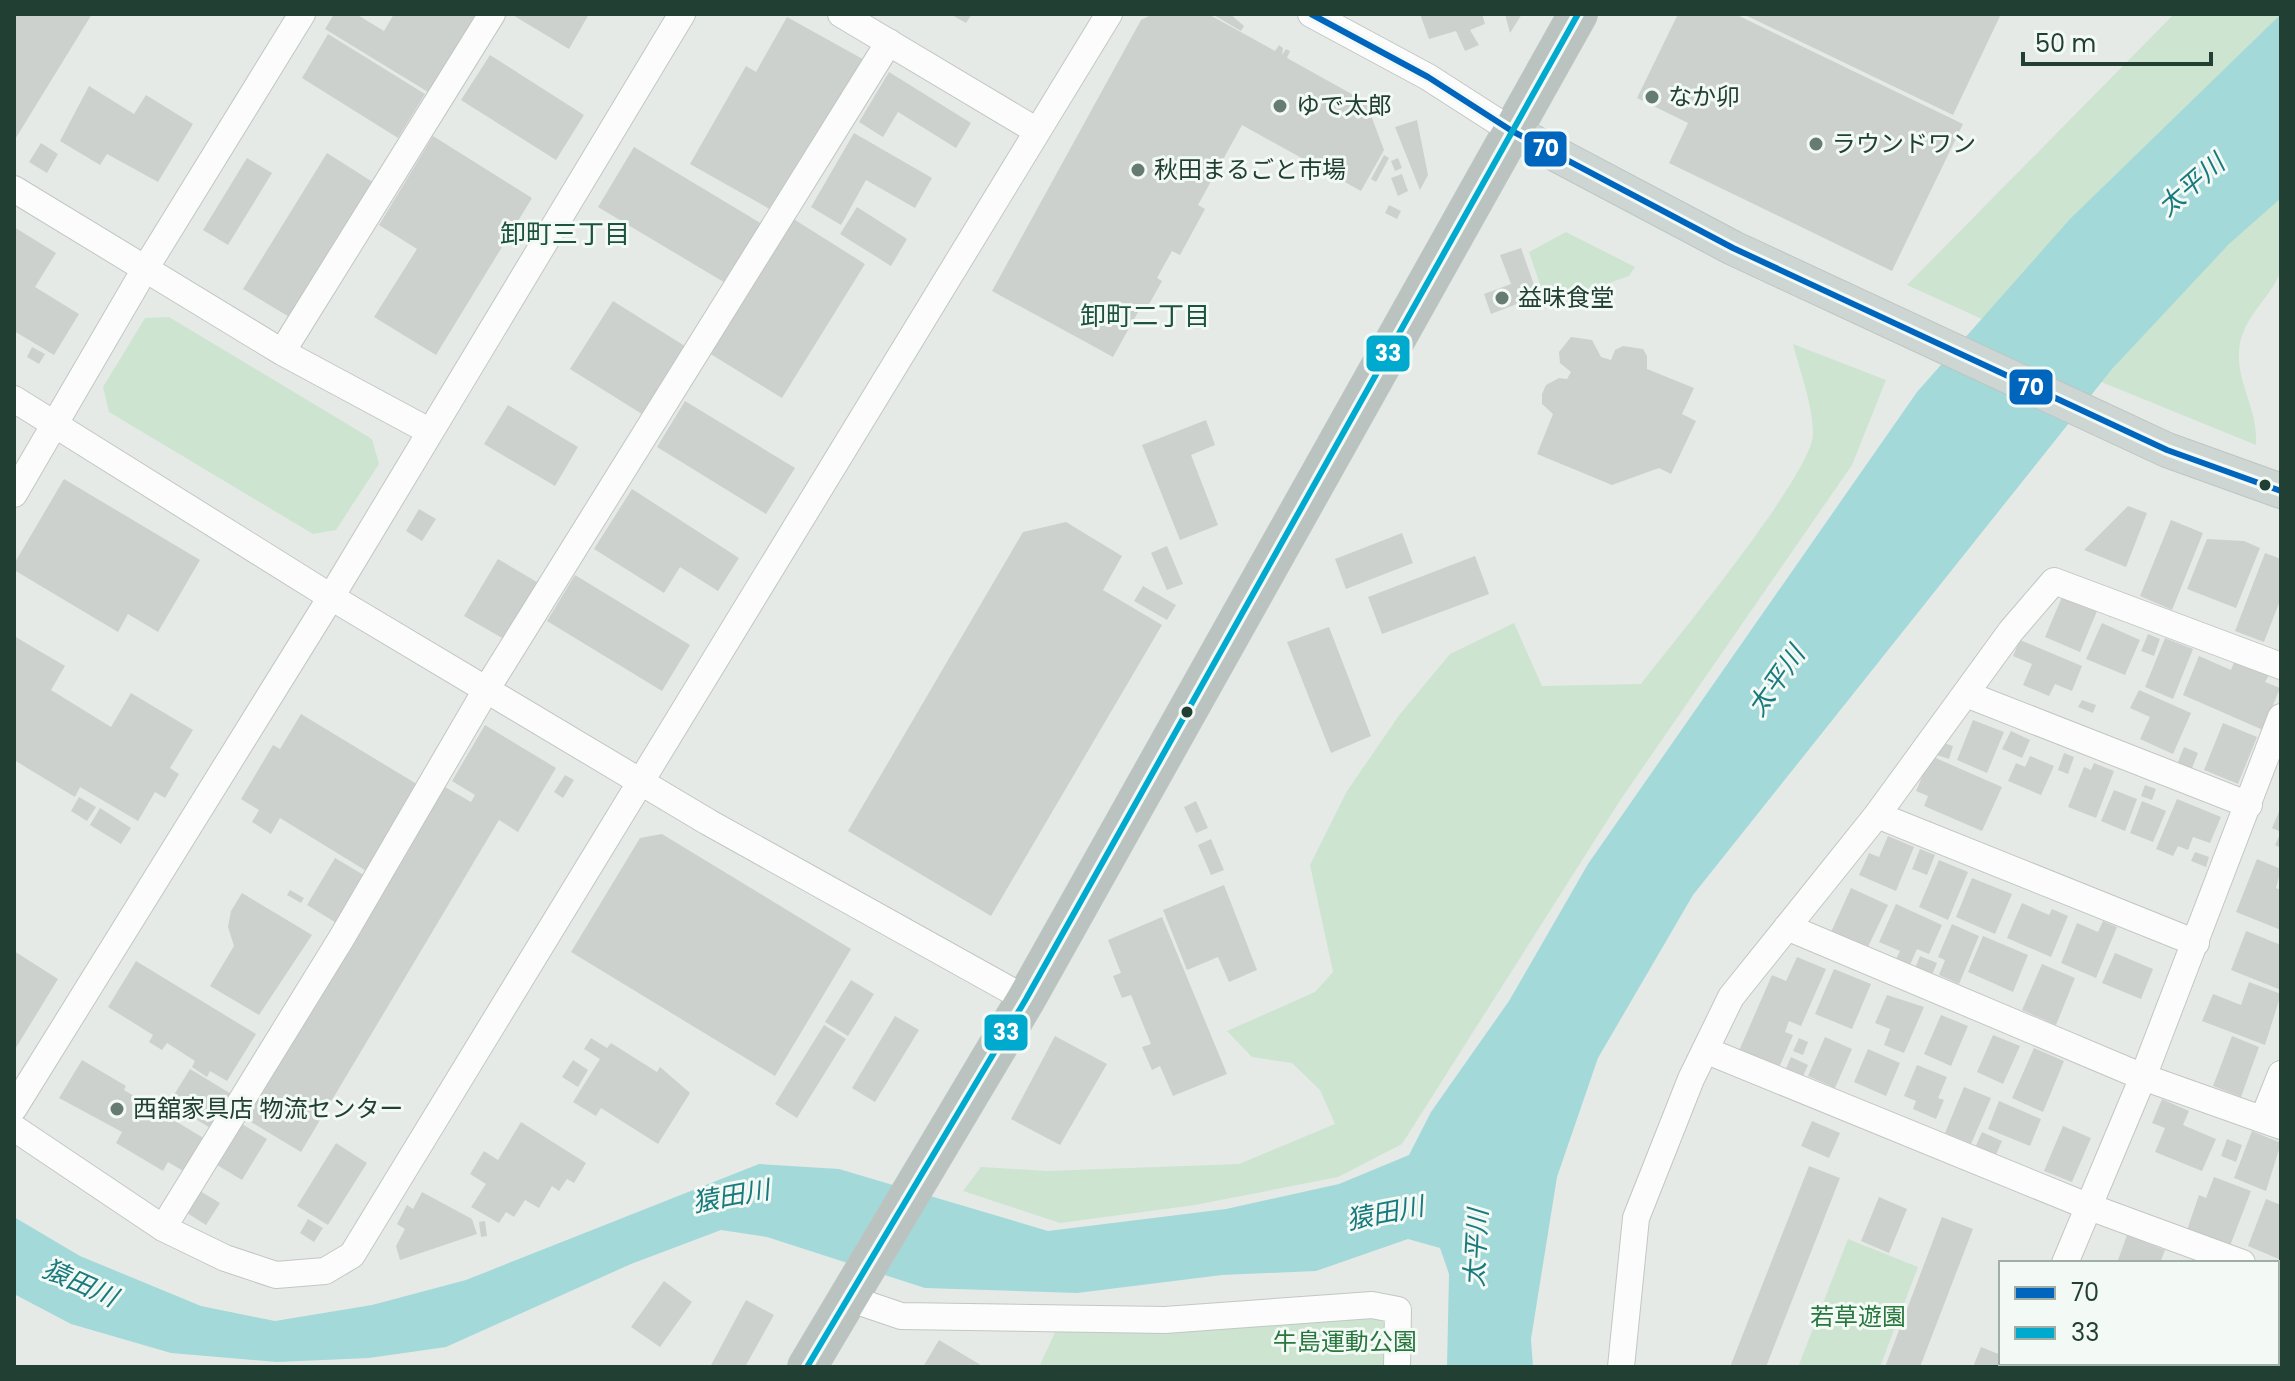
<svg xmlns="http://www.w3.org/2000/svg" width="2295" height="1381" viewBox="0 0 2295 1381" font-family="Poppins,'Noto Sans JP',sans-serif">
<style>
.green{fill:#cde4d1}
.water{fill:#a4d9da}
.building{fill:#ccd1ce}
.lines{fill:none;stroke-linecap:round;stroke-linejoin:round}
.minor-casing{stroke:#c2c7c4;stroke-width:28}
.major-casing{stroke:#bcc6c2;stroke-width:36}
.highway-casing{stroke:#bcc6c2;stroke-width:40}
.minor{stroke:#fbfcfb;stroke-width:26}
.major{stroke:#cdd6d3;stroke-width:34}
.highway{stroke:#bac3c0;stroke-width:38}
.bus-1-casing{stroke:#f3f9f5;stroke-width:12}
.bus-2-casing{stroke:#f3f9f5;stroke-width:12}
.bus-1{stroke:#0065bd;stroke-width:6}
.bus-2{stroke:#00a9ce;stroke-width:6}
.poi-dot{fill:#667b72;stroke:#f3f9f5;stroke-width:3}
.bus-dot{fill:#213f33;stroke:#f3f9f5;stroke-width:3}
.labels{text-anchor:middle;stroke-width:6;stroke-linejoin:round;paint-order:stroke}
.poi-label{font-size:24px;fill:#213f33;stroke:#f3f9f5;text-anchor:start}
.park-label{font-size:24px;fill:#29773e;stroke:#f3f9f5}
.water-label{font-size:26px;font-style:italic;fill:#187a7d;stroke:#f3f9f5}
.neighbourhood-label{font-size:26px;fill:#1c523e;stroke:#f3f9f5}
.line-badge{stroke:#f3f9f5;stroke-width:3}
.badge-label{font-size:22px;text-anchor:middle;font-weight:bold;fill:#fff}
</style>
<rect width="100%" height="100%" fill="#e5eae7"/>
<!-- green -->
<path class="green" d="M2174 14H2281L1984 320 1907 285Z
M2281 182C2281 209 2286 242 2281 268 2276 294 2242 315 2239 350 2237 385 2258 408 2256 445L2089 377Z
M1566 232 1635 267 1629 276 1547 305 1529 252Z
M169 317 372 439 379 464 336 530 313 534 109 412 103 387 145 318Z
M1793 344 1886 380 1852 465 1621 799 1402 1144 1338 1177 1195 1205 1060 1223 963 1191 981 1167 1047 1171 1239 1164 1335 1124 1320 1090 1292 1063 1252 1057 1227 1031 1315 992 1333 972 1310 865 1347 791 1400 714 1450 654 1514 623 1542 686 1641 684C1672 644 1813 473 1813 434 1813 405 1800 372 1793 344Z
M1848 1239 1918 1267 1880 1367H1798Z
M1374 1314 1391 1329 1390 1367H1039L1058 1326Z"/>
<!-- water -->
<path class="water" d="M2281 14V198L2229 244 2112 369 1693 895 1598 1058 1557 1177 1531 1339 1533 1367H1447L1449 1274 1440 1248 1408 1239 1316 1271 1222 1275 1077 1293 925 1288 767 1237 721 1230 631 1264 446 1347 369 1358 277 1362 171 1353 71 1324 14 1294V1217L80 1256 201 1306 275 1321 372 1305 466 1280 759 1164 839 1169 1048 1231 1226 1209 1339 1184 1409 1155 1431 1112 1509 1001 1588 864 1917 392 2070 219Z"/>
<!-- building -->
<path class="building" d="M14 14H92L14 141Z
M334 14H356L384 31 394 14H476L428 92 325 29Z
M511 14H589L569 49Z
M950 14H972L966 23Z
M1153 14H1208L1275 51 1279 45 1283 48 1282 55 1286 49 1290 51 1287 58 1366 102 1384 150 1361 191 1242 125 1198 205 1205 209 1180 255 1172 251 1157 278 1162 281 1147 308 1142 305 1113 357 992 291 1141 20Z
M1212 14H1230L1244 26 1241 31Z
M1420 14H1482L1485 24 1470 30 1479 45 1465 51 1456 31 1429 39Z
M1505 14H1522L1510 33Z
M1678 14H1735L1963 124 1892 271 1669 163 1688 123 1637 98Z
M1743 14H2001L1953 115Z
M787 17 868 62 782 216 690 164 746 66 756 72Z
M328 34 425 94 398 138 302 78Z
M490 55 584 115 556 160 461 100Z
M889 72 971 123 956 148 898 112 883 137 859 122Z
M89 86 134 114 146 95 193 124 158 182 107 154 100 165 60 141Z
M1417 120 1428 175 1420 190 1395 127Z
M854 133 932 178 915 208 866 180 841 225 811 207Z
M433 136 532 198 436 355 374 317 417 249 379 225Z
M41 143 58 154 47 173 29 162Z
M634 147 762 224 727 284 598 207Z
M327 153 379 186 296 321 243 289Z
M1384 155 1389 158 1376 182 1371 179Z
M247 158 272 173 228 245 203 230Z
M1398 158 1402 168 1395 171 1391 161Z
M1402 174 1408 191 1398 196 1391 178Z
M1389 205 1401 211 1397 219 1385 213Z
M857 207 907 239 891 266 840 234Z
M792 218 865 264 782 398 709 353Z
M14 227 56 253 35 287 79 314 54 355 14 331Z
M1521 248 1538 296 1491 314 1484 294 1511 284 1500 255Z
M613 301 688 348 645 416 570 369Z
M1571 337 1592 340 1601 357 1611 360 1615 350 1623 346 1643 349 1647 356V369L1694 388 1682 414 1696 421 1671 474 1659 468 1612 485 1537 454 1553 414 1542 404V394L1546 385 1559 378 1567 379 1571 372 1560 363 1559 352Z
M32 347 45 354 39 364 27 357Z
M685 401 795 468 766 514 657 447Z
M508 405 578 447 555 486 484 444Z
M1206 420 1215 445 1191 455 1218 525 1180 540 1142 445Z
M64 479 200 560 158 632 128 614 118 632 14 570V564Z
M632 489 739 558 718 591 680 567 664 593 594 549Z
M2128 506 2147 513 2126 567 2084 550Z
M419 509 436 519 422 541 406 531Z
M2171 520 2203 533 2172 610 2140 596Z
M1066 522 1122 556 1103 590 1162 625 991 916 848 831 1023 532Z
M1402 533 1413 563 1346 589 1335 559Z
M2207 539 2244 541 2260 548 2236 608 2187 589Z
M1167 546 1183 584 1167 590 1151 553Z
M2265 553 2281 559V598L2264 642 2235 631Z
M1475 556 1489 594 1382 634 1368 597Z
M498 559 542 585 509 642 464 616Z
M575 575 690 645 662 691 547 621Z
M1143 586 1176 605 1167 620 1134 601Z
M2062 597 2097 611 2080 652 2045 637Z
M2102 623 2140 640 2125 675 2086 659Z
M1329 627 1371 736 1331 753 1287 642Z
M2148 634 2160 639 2154 656 2141 651Z
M14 636 65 666 51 690 111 727 131 693 193 730 170 768 179 774 165 798 155 792 138 821 80 787 75 797 14 760Z
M2165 638 2193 649 2173 699 2145 687Z
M2020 640 2082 666 2072 691 2055 684 2049 696 2023 685 2032 664 2013 656Z
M2199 656 2231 670 2235 660 2269 675 2265 682 2280 688 2263 730 2183 695Z
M2139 690 2191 713 2173 754 2140 739 2150 717 2130 708Z
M2082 700 2096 705 2093 713 2078 707Z
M301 714 420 786 368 872 280 818 271 834 252 822 259 810 241 799 273 745 280 749Z
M1973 720 2004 732 1987 773 1957 760Z
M2223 723 2257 737 2238 784 2204 770Z
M485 725 556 768 518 832 499 820 301 1152 246 1119 445 787 471 802 475 795 452 781Z
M2011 731 2030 740 2022 758 2002 749Z
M1938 741 1953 746 1949 759 1934 754Z
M2184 747 2198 753 2190 773 2176 767Z
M2064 753 2074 757 2068 774 2058 770Z
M1931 756 2002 787 1982 831 1924 806 1928 796 1916 791Z
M2030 756 2054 766 2041 795 2008 781 2016 763 2025 767Z
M2094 763 2114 771 2096 818 2068 807 2084 767 2091 770Z
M565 775 574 780 563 798 554 792Z
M2145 785 2156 789 2152 800 2141 796Z
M2114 790 2137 799 2125 831 2101 821Z
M79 797 96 807 87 821 71 811Z
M2177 799 2221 817 2210 843 2193 837 2188 850 2178 846 2173 856 2156 849Z
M1196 801 1208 828 1196 833 1184 807Z
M2142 801 2166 811 2153 842 2130 833Z
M2281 807V848L2275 845 2281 832 2272 828Z
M100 808 131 828 121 844 90 825Z
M662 834 851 949 775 1076 571 952 640 838Z
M1888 836 1914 847 1896 891 1859 875 1869 853 1879 857Z
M1211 839 1224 870 1211 875 1198 845Z
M1920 849 1935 855 1927 875 1912 869Z
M2195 852 2209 857 2206 867 2191 861Z
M335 858 367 877 338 924 307 905Z
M2257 859 2281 869 2276 888 2281 890V930L2236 912Z
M1939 860 1968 872 1948 920 1919 907Z
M1972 878 2012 894 1995 934 1956 917Z
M1224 885 1257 970 1229 982 1218 957 1187 970 1163 910Z
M1851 888 1888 905 1867 949 1831 932Z
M290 890 304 898 301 903 287 895Z
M242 893 312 935 259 1015 210 986 234 946 228 927 231 911Z
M2022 903 2049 915 2052 909 2068 916 2051 957 2007 938Z
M1896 904 1942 925 1929 954 1917 949 1909 967 1895 961 1900 951 1879 942Z
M1162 917 1227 1074 1173 1096 1160 1066 1152 1070 1142 1047 1151 1044 1131 995 1122 998 1113 976 1121 973 1108 940Z
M2103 921 2117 927 2096 978 2061 963 2077 923 2098 932Z
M1952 924 1979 936 1959 984 1939 975 1945 960 1938 957Z
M2246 931 2281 945V990L2231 970Z
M1983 936 2028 955 2013 992 1968 972Z
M14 951 58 979 14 1051Z
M2115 953 2153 969 2141 999 2102 983Z
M1920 956 1937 963 1930 980 1913 973Z
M1797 957 1826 969 1801 1026 1789 1021 1785 1032 1793 1035 1778 1070 1738 1053 1772 975 1786 981Z
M136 961 256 1034 227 1081 210 1071 207 1077 192 1067 195 1061 167 1043 162 1050 149 1042 153 1035 108 1007Z
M2042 964 2075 978 2056 1025 2022 1010Z
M1834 969 1871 984 1852 1029 1815 1014Z
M851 980 874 994 848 1036 825 1022Z
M2249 982 2281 994 2265 1045 2202 1021 2213 994 2241 1005Z
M1887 995 1924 1007 1904 1053 1884 1045 1890 1029 1875 1023Z
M1941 1015 1968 1026 1951 1066 1924 1054Z
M895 1016 919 1030 875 1102 852 1088Z
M824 1025 846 1039 797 1118 775 1104Z
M1993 1035 2020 1046 2003 1084 1977 1072Z
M1055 1036 1107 1064 1060 1145 1011 1119Z
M2232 1036 2259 1047 2241 1097 2213 1086Z
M1825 1037 1852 1049 1835 1088 1808 1076Z
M591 1038 607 1048 611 1043 657 1072 660 1067 690 1093 658 1144 601 1108 596 1116 573 1102 600 1059 584 1049Z
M1799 1038 1808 1042 1803 1055 1793 1051Z
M2034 1048 2064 1061 2043 1112 2012 1098Z
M1868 1049 1900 1063 1886 1096 1854 1082Z
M1791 1057 1808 1065 1801 1081 1784 1073Z
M82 1060 126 1086 124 1090 205 1139 185 1172 168 1162 163 1171 116 1143 122 1132 59 1098Z
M573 1060 588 1070 578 1087 562 1077Z
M1917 1065 1947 1077 1938 1098 1944 1100 1936 1119 1913 1109 1916 1101 1904 1096Z
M190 1069 233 1095 212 1129 169 1103Z
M1964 1087 1991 1098 1971 1144 1945 1133Z
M2162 1099 2189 1111 2183 1125 2216 1139 2202 1171 2155 1152 2165 1128 2152 1123Z
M1999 1101 2041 1119 2030 1146 1988 1129Z
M1812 1121 1840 1133 1829 1158 1801 1146Z
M521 1122 586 1163 574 1183 567 1179 559 1191 552 1186 539 1208 525 1200 514 1217 506 1212 499 1223 471 1207 486 1184 470 1174 484 1151 498 1160Z
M242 1124 267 1139 242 1180 217 1165Z
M2063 1126 2091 1138 2072 1182 2044 1171Z
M2252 1131 2281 1143 2266 1191 2234 1178Z
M1982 1132 2002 1141 1994 1159 1974 1150Z
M2227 1139 2242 1145 2236 1162 2221 1156Z
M336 1143 367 1163 328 1225 297 1206Z
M1809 1166 1840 1178 1766 1367H1730Z
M2214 1177 2251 1191 2230 1246 2187 1230 2199 1195 2206 1198Z
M200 1191 220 1203 206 1225 187 1213Z
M422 1192 472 1219 477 1234 400 1260 396 1246 405 1229 397 1224 407 1205 413 1209Z
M1879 1197 1907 1209 1889 1253 1861 1241Z
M2266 1199 2281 1205V1260L2248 1246Z
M1942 1217 1973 1229 1920 1367H1885Z
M308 1219 323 1228 314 1242 300 1233Z
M485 1221 487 1236 481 1237 479 1222Z
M2127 1235 2165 1250 2160 1263H2117Z
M664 1281 692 1302 660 1347 631 1327Z
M746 1300 774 1315 745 1367H710Z
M2277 1321 2281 1322V1341L2277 1340Z
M939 1340 984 1367H923Z
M1981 1347 2001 1355 1999 1367H1973Z
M2277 1351 2281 1353 2280 1367H2241L2243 1363H2277Z
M2147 1363H2174L2172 1367Z"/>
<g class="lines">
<defs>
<path id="minor" d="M841 14 1037 131
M1311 14 1428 77 1512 131
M14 189 282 352 429 431
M282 352 492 14
M14 399 331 597 708 822 1026 999
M14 494 145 269 302 14
M1966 694 2249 805
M1877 815 2196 943
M1787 927 2143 1077 2281 1126
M1705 1050 2087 1206 2242 1263
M14 1108 331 597 682 14
M2263 1119 2281 1074
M14 1128 163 1228 225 1258 276 1275 325 1271 352 1255 1109 14
M163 1228 341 939 486 690 889 42
M2065 1263 2143 1077 2281 717
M2277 1276 2281 1277
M848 1298 901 1316 1165 1320 1372 1305 1398 1310 1397 1367
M2108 1363 2119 1367
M1621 1367 1636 1218 1691 1079 1731 997 1877 815 2011 631 2054 581 2281 666
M2024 1367 2025 1363"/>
<path id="major" d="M1512 131 1733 248 2167 450 2281 491"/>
<path id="highway" d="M807 1367 1026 999 1578 14"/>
</defs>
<!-- minor casing -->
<use href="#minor" class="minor-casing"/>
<!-- major casing -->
<use href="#major" class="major-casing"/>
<!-- highway casing -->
<use href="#highway" class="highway-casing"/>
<!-- minor -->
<use href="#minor" class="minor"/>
<!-- major -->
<use href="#major" class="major"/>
<!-- highway -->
<use href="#highway" class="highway"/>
<defs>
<path id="bus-1" d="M1311 14 1428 77 1512 131 1733 248 2167 450 2281 491"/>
<path id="bus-2" d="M807 1367 1026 999 1578 14"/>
</defs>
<!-- bus-1 casing -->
<use href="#bus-1" class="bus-1-casing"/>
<!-- bus-2 casing -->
<use href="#bus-2" class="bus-2-casing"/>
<!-- bus-1 -->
<use href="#bus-1" class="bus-1"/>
<!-- bus-2 -->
<use href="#bus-2" class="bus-2"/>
</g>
<!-- markers -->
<g class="poi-dot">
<circle cx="1652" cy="97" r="8"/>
<circle cx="1280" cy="106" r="8"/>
<circle cx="1816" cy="144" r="8"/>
<circle cx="1138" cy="170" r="8"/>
<circle cx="1502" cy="298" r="8"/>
<circle cx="117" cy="1109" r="8"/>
</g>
<g class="bus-dot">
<circle cx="2265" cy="485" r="7"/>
<circle cx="1187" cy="712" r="7"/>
</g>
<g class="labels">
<!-- poi labels -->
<g class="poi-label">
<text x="1668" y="105">なか卯</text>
<text x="1296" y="114">ゆで太郎</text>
<text x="1832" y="152">ラウンドワン</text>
<text x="1154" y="178">秋田まるごと市場</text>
<text x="1518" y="306">益味食堂</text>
<text x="133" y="1117">西舘家具店 物流センター</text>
</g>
<!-- park labels -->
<g class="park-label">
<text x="1858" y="1325">若草遊園</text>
<text x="1345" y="1350">牛島運動公園</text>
</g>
<!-- water labels -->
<g class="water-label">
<text transform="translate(2191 185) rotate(-41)" y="9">太平川</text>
<text transform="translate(1776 681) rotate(-55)" y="9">太平川</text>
<text transform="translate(731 1196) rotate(-10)" y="9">猿田川</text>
<text transform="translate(1385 1213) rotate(-11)" y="9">猿田川</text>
<text transform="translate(1476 1248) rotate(-87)" y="9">太平川</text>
<text transform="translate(80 1283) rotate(24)" y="9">猿田川</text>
</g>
<!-- neighbourhood labels -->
<g class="neighbourhood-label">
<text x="565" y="243">卸町三丁目</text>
<text x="1145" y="325">卸町二丁目</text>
</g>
</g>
<g class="line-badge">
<rect x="1523" y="130" width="45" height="38" rx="8" fill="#0065bd"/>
<rect x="1365" y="334" width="46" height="39" rx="8" fill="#00a9ce"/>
<rect x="2008" y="368" width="46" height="38" rx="8" fill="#0065bd"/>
<rect x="983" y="1013" width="46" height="39" rx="8" fill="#00a9ce"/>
</g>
<g class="badge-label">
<text x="1546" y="156">70</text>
<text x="1388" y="361">33</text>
<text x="2031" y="395">70</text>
<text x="1006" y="1040">33</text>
</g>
<!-- border -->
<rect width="2295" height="1381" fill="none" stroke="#213f33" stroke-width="32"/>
<!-- legend -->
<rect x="1999" y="1261" width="280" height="104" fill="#f3f9f5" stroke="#9fafa7" stroke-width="2"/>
<rect x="2015" y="1287" width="40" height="12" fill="#0065bd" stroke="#9fafa7" stroke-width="2"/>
<text x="2071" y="1301" font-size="24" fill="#213f33">70</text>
<rect x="2015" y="1327" width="40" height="12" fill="#00a9ce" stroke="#9fafa7" stroke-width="2"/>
<text x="2071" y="1341" font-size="24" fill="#213f33">33</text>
<!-- scale -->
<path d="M2023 52v12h188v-12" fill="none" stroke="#213f33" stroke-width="4"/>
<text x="2035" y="52" font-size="24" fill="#213f33" stroke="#f3f9f5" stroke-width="6" paint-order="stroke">50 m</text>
</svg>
